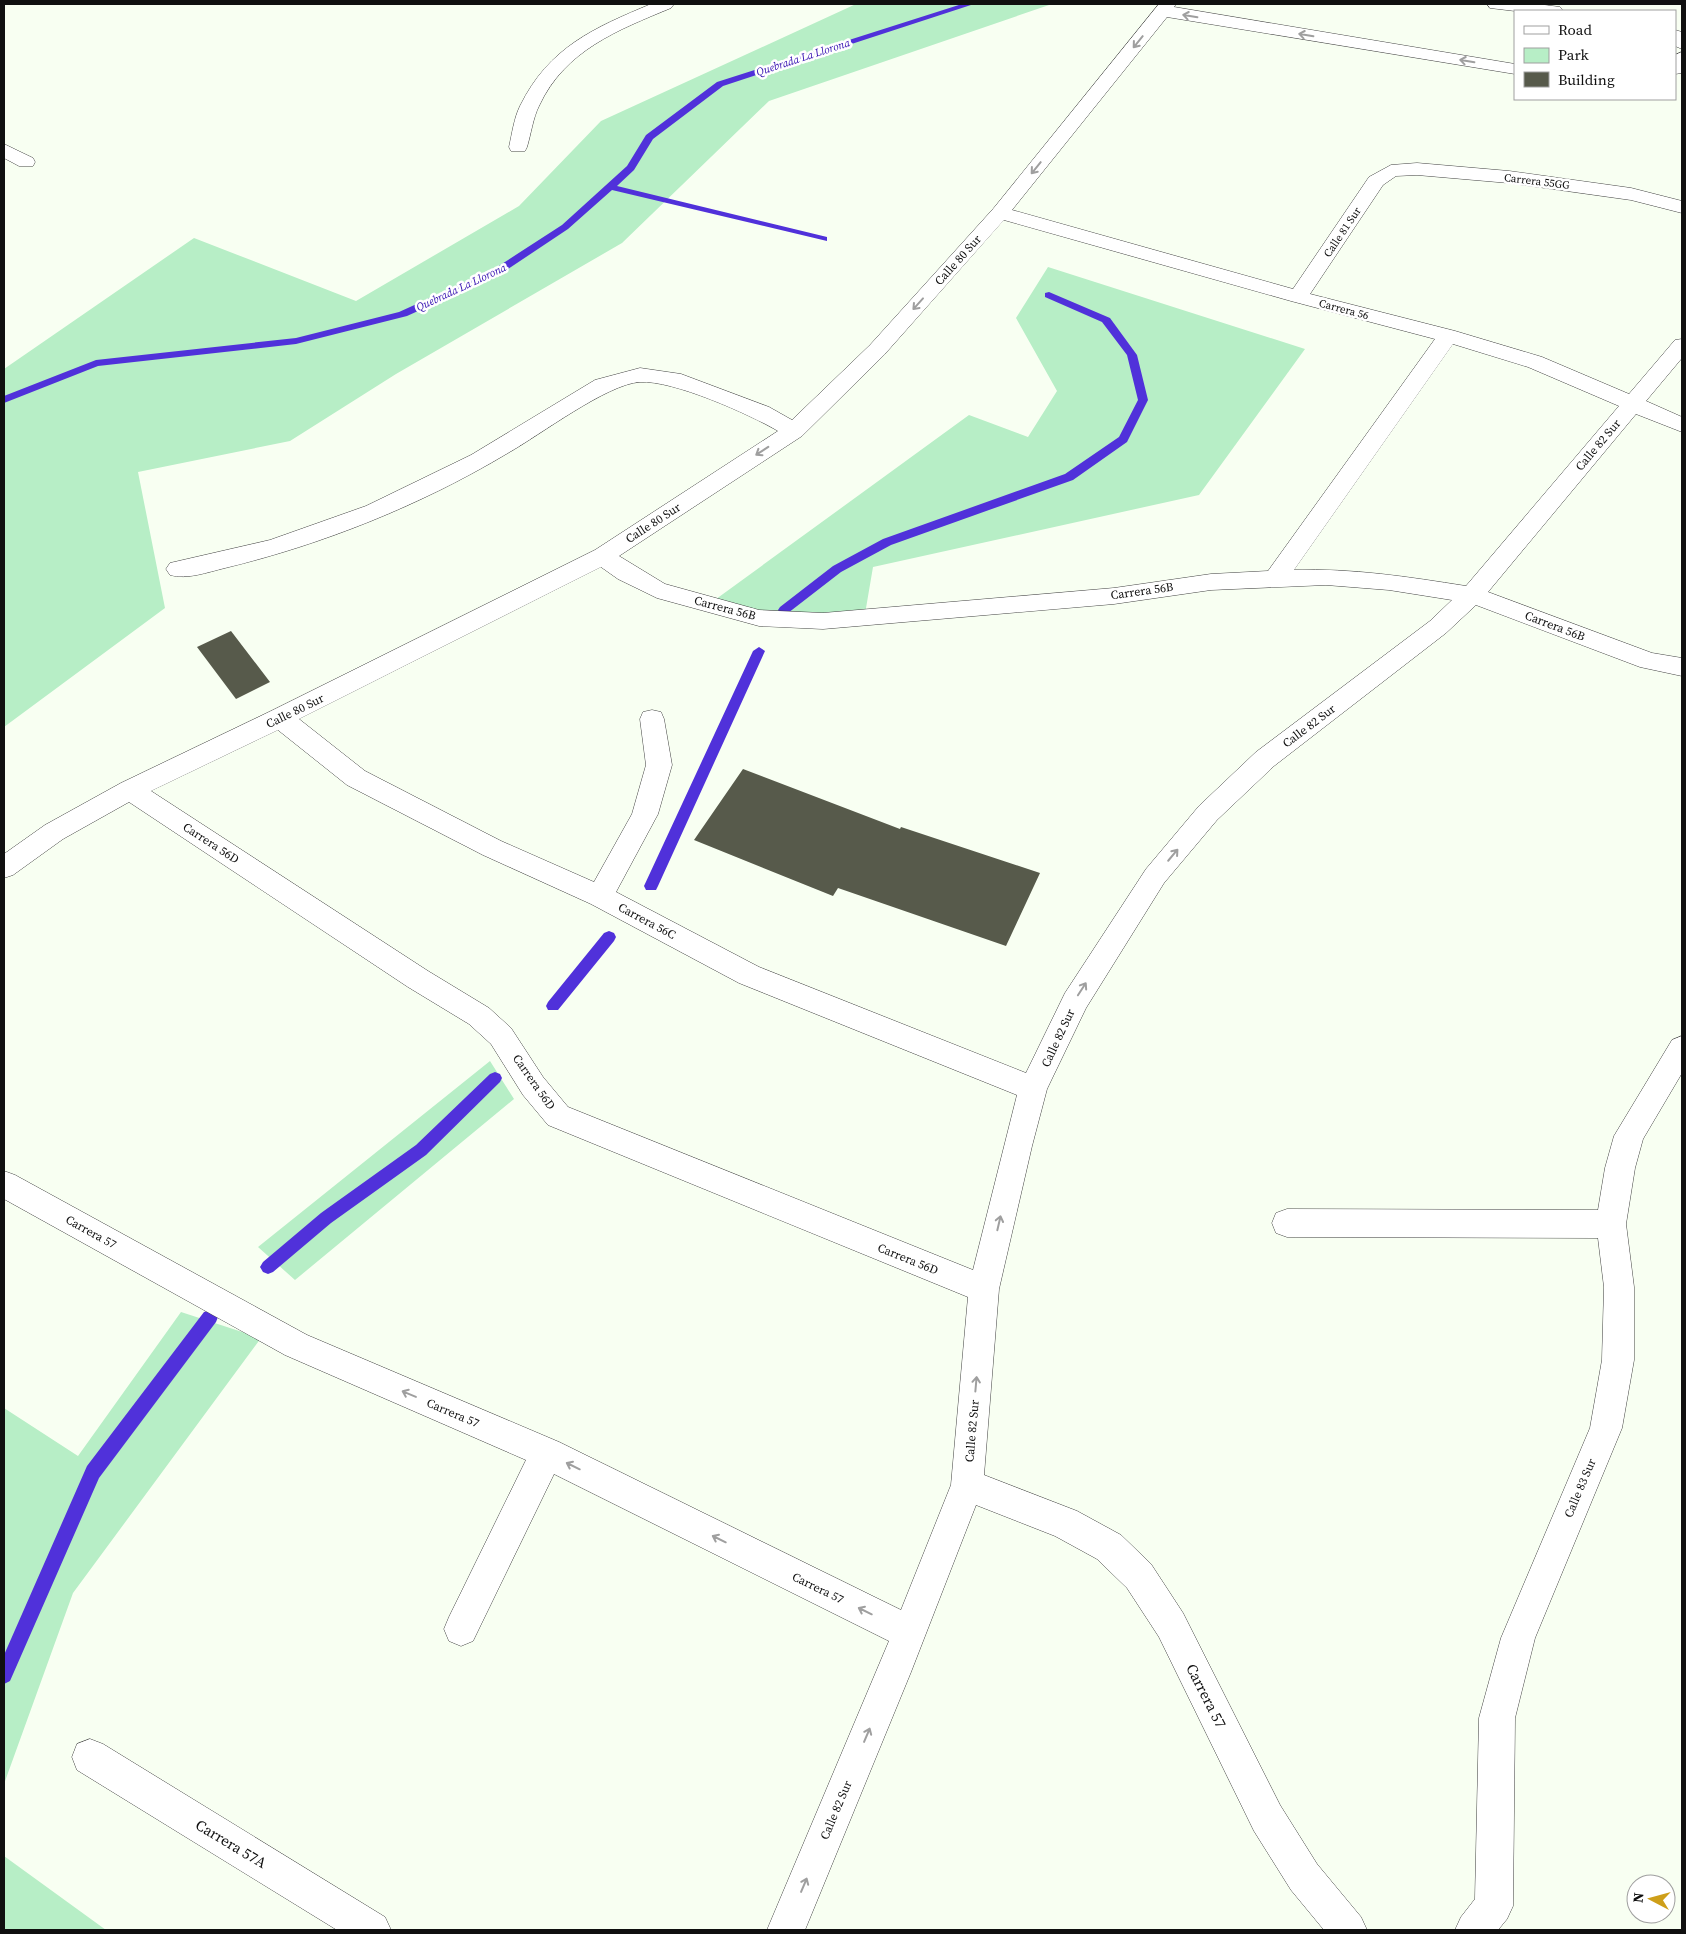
<svg xmlns="http://www.w3.org/2000/svg" width="1686" height="1934" viewBox="0 0 1686 1934" font-family="'Source Serif 4',serif">
<style>
.green{fill:#b7eec6}
.lines{fill:none;stroke-linecap:round;stroke-linejoin:round}
.stream{fill:#5031da;fill-rule:evenodd}
.building{fill:#575a4b}
.minor-casing{stroke:#434343;stroke-width:1}
.minor{fill:#fff;fill-rule:evenodd}
.oneway{stroke:#9f9f9f}
.labels{text-anchor:middle;stroke-width:5;stroke-linejoin:round;paint-order:stroke}
.far-water-label{font-size:11px;font-style:italic;fill:#300baf;stroke:#fff}
.far-street-label{font-size:11px;fill:#101010;stroke:#fff}
.street-label{font-size:12px;fill:#101010;stroke:#fff}
.near-street-label{font-size:15px;fill:#101010;stroke:#fff}
</style>
<rect width="100%" height="100%" fill="#f8fff2"/>
<!-- green -->
<path class="green" d="M856 4H1052L769 101 622 243 396 374 290 441 138 472 165 608 4 727V369L194 238 356 301 519 206 601 121Z
M1048 267 1305 349 1199 495 873 567 865 614 755 613 712 602 969 415 1028 437 1057 391 1016 318Z
M490 1061 514 1099 295 1280 258 1247Z
M181 1312 261 1338 73 1593 4 1784V1408L78 1456Z
M4 1856 106 1930H4Z"/>
<g class="lines">
<!-- stream -->
<path class="stream" d="M962 4H974L723 86 653 139 634 170 617 186 827 237V241L612 190 568 229 502 273 407 316 296 344 98 366 4 403V396L96 360 296 338 399 312 494 269 562 225 627 166 646 135 717 82Z
M1049 292 1110 318 1137 355 1148 400 1127 442 1073 480 891 545 841 572 788 613H780L778 610 780 607 833 566 883 539 1065 474 1119 437 1138 400 1127 355 1102 322 1045 297V293Z
M759 647 765 651 658 886 656 890H646L644 886 753 651Z
M609 931 614 933 616 937 614 941 558 1010H548L546 1006 548 1002 604 933Z
M495 1072 500 1074 502 1078 500 1082 426 1155 331 1223 273 1272 268 1274 263 1272 260 1267 263 1262 321 1213 416 1145 490 1074Z
M210 1310 216 1312 218 1317 216 1322 99 1478 10 1681 4 1684V1655L87 1466 204 1312Z"/>
</g>
<!-- building -->
<path class="building" d="M231 631 270 682 236 699 197 647Z
M743 769 900 829 901 827 1040 873 1006 946 838 888 833 896 694 840Z"/>
<g class="lines">
<defs>
<path id="minor" d="M651 4H674L671 8C618 30 565 50 539 106 533 118 531 134 527 147L525 151H511L509 147C512 134 514 118 520 106 549 47 594 28 651 4Z
M1159 4H1176L1174 7 1515 64V74L1167 17 1012 210 1293 289 1369 177 1391 165 1417 163 1509 171 1631 188 1682 201V213L1631 200 1509 183 1417 175 1396 176 1383 185 1310 294 1455 331 1542 357 1629 394 1675 340 1682 339V358L1646 401 1682 417V432L1636 414 1488 592 1652 653 1682 658V676L1640 667 1476 605 1446 633 1274 766 1217 820 1164 883 1086 1008 1047 1089 1032 1146 999 1289 984 1475 1077 1511 1121 1535 1151 1564 1183 1613 1280 1805 1317 1864 1361 1917 1367 1930H1324L1291 1890 1254 1831 1159 1637 1127 1588 1097 1559 1055 1536 976 1505 911 1672 805 1930H767L889 1641 554 1474 473 1641 461 1646 449 1641 444 1629 449 1617 526 1460 285 1355 4 1199V1171L15 1175 307 1335 559 1442 901 1610 951 1485 968 1297 548 1125 523 1095 491 1044 469 1024 408 987 129 802 63 839 13 875 4 878V854L45 825 121 783 271 711 595 550 778 431C749 414 673 380 640 382 607 384 540 435 508 453 421 505 324 544 225 568 208 572 187 580 170 575L166 569 170 563 270 540 366 506 471 455 595 380 640 368 681 374 769 407 792 420 870 345 993 209ZM1004 220 1291 301 1435 339 1268 571 1211 574 1114 588 823 613 759 610 665 584 619 556 802 436 884 355ZM1453 344 1528 367 1619 406 1466 586C1409 577 1352 568 1294 570ZM601 567 618 579 657 598 759 626 823 629 1114 604 1211 590 1326 585 1389 590 1452 600 1430 621 1256 752 1199 806 1146 869 1065 993 1026 1073 759 967 616 892 658 814 672 765 664 719 661 712 652 710 643 712 640 719 646 765 632 814 594 882 501 841 365 771 299 719ZM278 730 347 785 483 855 591 904 739 983 1017 1095 973 1270 568 1107 543 1077 511 1028 489 1008 428 971 151 791Z
M1487 4H1537L1560 7 1563 11H1515L1490 8Z
M1675 30 1682 32V49L1675 46Z
M1682 52V73L1675 74V55Z
M4 144 33 158 35 162 33 166H19L4 158Z
M1682 1036V1073L1643 1139 1635 1168 1626 1224 1634 1287V1360L1622 1428 1535 1638 1515 1718 1513 1906 1507 1919 1498 1930H1455L1461 1917 1475 1899 1479 1718 1501 1638 1590 1428 1602 1360 1604 1287 1598 1238 1287 1237 1276 1233 1272 1223 1276 1213 1287 1209 1598 1210 1605 1168 1614 1136 1672 1040Z
M90 1739 103 1744 385 1917 391 1930H337L77 1770 72 1757 77 1744Z"/>
</defs>
<!-- minor casing -->
<use href="#minor" class="minor-casing"/>
<!-- minor -->
<use href="#minor" class="minor"/>
</g>
<!-- one-way arrows -->
<defs><path id="oneway-shaft" d="M-6 0H5M1.5-3L5.5 0L1.5 3" fill="none" stroke-width="1.6" stroke-linecap="round" stroke-linejoin="round" transform="scale(1.25)"/></defs>
<g class="oneway">
<use href="#oneway-shaft" transform="translate(1190 16) rotate(-171)"/>
<use href="#oneway-shaft" transform="translate(1306 35) rotate(-171)"/>
<use href="#oneway-shaft" transform="translate(1138 42) rotate(129)"/>
<use href="#oneway-shaft" transform="translate(1467 61) rotate(-171)"/>
<use href="#oneway-shaft" transform="translate(1036 168) rotate(129)"/>
<use href="#oneway-shaft" transform="translate(918 304) rotate(132)"/>
<use href="#oneway-shaft" transform="translate(762 451) rotate(147)"/>
<use href="#oneway-shaft" transform="translate(1173 855) rotate(-50)"/>
<use href="#oneway-shaft" transform="translate(1082 989) rotate(-57)"/>
<use href="#oneway-shaft" transform="translate(999 1223) rotate(-77)"/>
<use href="#oneway-shaft" transform="translate(976 1384) rotate(-85)"/>
<use href="#oneway-shaft" transform="translate(409 1394) rotate(-157)"/>
<use href="#oneway-shaft" transform="translate(573 1466) rotate(-154)"/>
<use href="#oneway-shaft" transform="translate(719 1539) rotate(-154)"/>
<use href="#oneway-shaft" transform="translate(865 1611) rotate(-154)"/>
<use href="#oneway-shaft" transform="translate(867 1735) rotate(-67)"/>
<use href="#oneway-shaft" transform="translate(804 1885) rotate(-67)"/>
</g>
<g class="labels">
<!-- far-water labels -->
<g class="far-water-label">
<text transform="translate(803 57) rotate(-18)" y="4">Quebrada La Llorona</text>
<text transform="translate(461 287) rotate(-25)" y="4">Quebrada La Llorona</text>
</g>
<!-- far-street labels -->
<g class="far-street-label">
<text transform="translate(1537 181) rotate(7)" y="4">Carrera 55GG</text>
<text transform="translate(1342 232) rotate(-56)" y="4">Calle 81 Sur</text>
<text transform="translate(1344 309) rotate(15)" y="4">Carrera 56</text>
</g>
<!-- street labels -->
<g class="street-label">
<text transform="translate(958 260) rotate(-48)" y="4">Calle 80 Sur</text>
<text transform="translate(1598 445) rotate(-50)" y="4">Calle 82 Sur</text>
<text transform="translate(653 523) rotate(-33)" y="4">Calle 80 Sur</text>
<text transform="translate(1142 591) rotate(-8)" y="4">Carrera 56B</text>
<text transform="translate(725 608) rotate(15)" y="4">Carrera 56B</text>
<text transform="translate(1555 626) rotate(21)" y="4">Carrera 56B</text>
<text transform="translate(295 711) rotate(-26)" y="4">Calle 80 Sur</text>
<text transform="translate(1309 726) rotate(-37)" y="4">Calle 82 Sur</text>
<text transform="translate(211 843) rotate(33)" y="4">Carrera 56D</text>
<text transform="translate(647 921) rotate(28)" y="4">Carrera 56C</text>
<text transform="translate(1058 1038) rotate(-65)" y="4">Calle 82 Sur</text>
<text transform="translate(534 1082) rotate(55)" y="4">Carrera 56D</text>
<text transform="translate(91 1232) rotate(29)" y="4">Carrera 57</text>
<text transform="translate(908 1259) rotate(22)" y="4">Carrera 56D</text>
<text transform="translate(453 1413) rotate(23)" y="4">Carrera 57</text>
<text transform="translate(972 1431) rotate(-85)" y="4">Calle 82 Sur</text>
<text transform="translate(1580 1488) rotate(-67)" y="4">Calle 83 Sur</text>
<text transform="translate(818 1588) rotate(26)" y="4">Carrera 57</text>
<text transform="translate(836 1810) rotate(-67)" y="4">Calle 82 Sur</text>
</g>
<!-- near-street labels -->
<g class="near-street-label">
<text transform="translate(1206 1696) rotate(63)" y="5">Carrera 57</text>
<text transform="translate(231 1844) rotate(31)" y="5">Carrera 57A</text>
</g>
</g>
<!-- border -->
<rect width="1686" height="1934" fill="none" stroke="#101010" stroke-width="10"/>
<!-- legend -->
<rect x="1514" y="10" width="162" height="90" fill="#ffffff" stroke="#9f9f9f"/>
<rect x="1524" y="26" width="25" height="8" fill="#ffffff" stroke="#9f9f9f"/>
<text x="1558" y="35" font-size="15" fill="#101010">Road</text>
<rect x="1524" y="48" width="25" height="15" fill="#b7eec6" stroke="#9f9f9f"/>
<text x="1558" y="60" font-size="15" fill="#101010">Park</text>
<rect x="1524" y="72" width="25" height="15" fill="#575a4b" stroke="#9f9f9f"/>
<text x="1558" y="85" font-size="15" fill="#101010">Building</text>
<!-- north arrow -->
<g transform="translate(1651 1899) rotate(276)"><circle r="24" fill="#ffffff" stroke="#9f9f9f"/>
<path d="M0-4L9 19L0 12L-9 19Z" fill="#ce9f19"/>
<text y="-8" font-size="14" font-weight="bold" text-anchor="middle" fill="#101010">N</text>
</g>
</svg>
